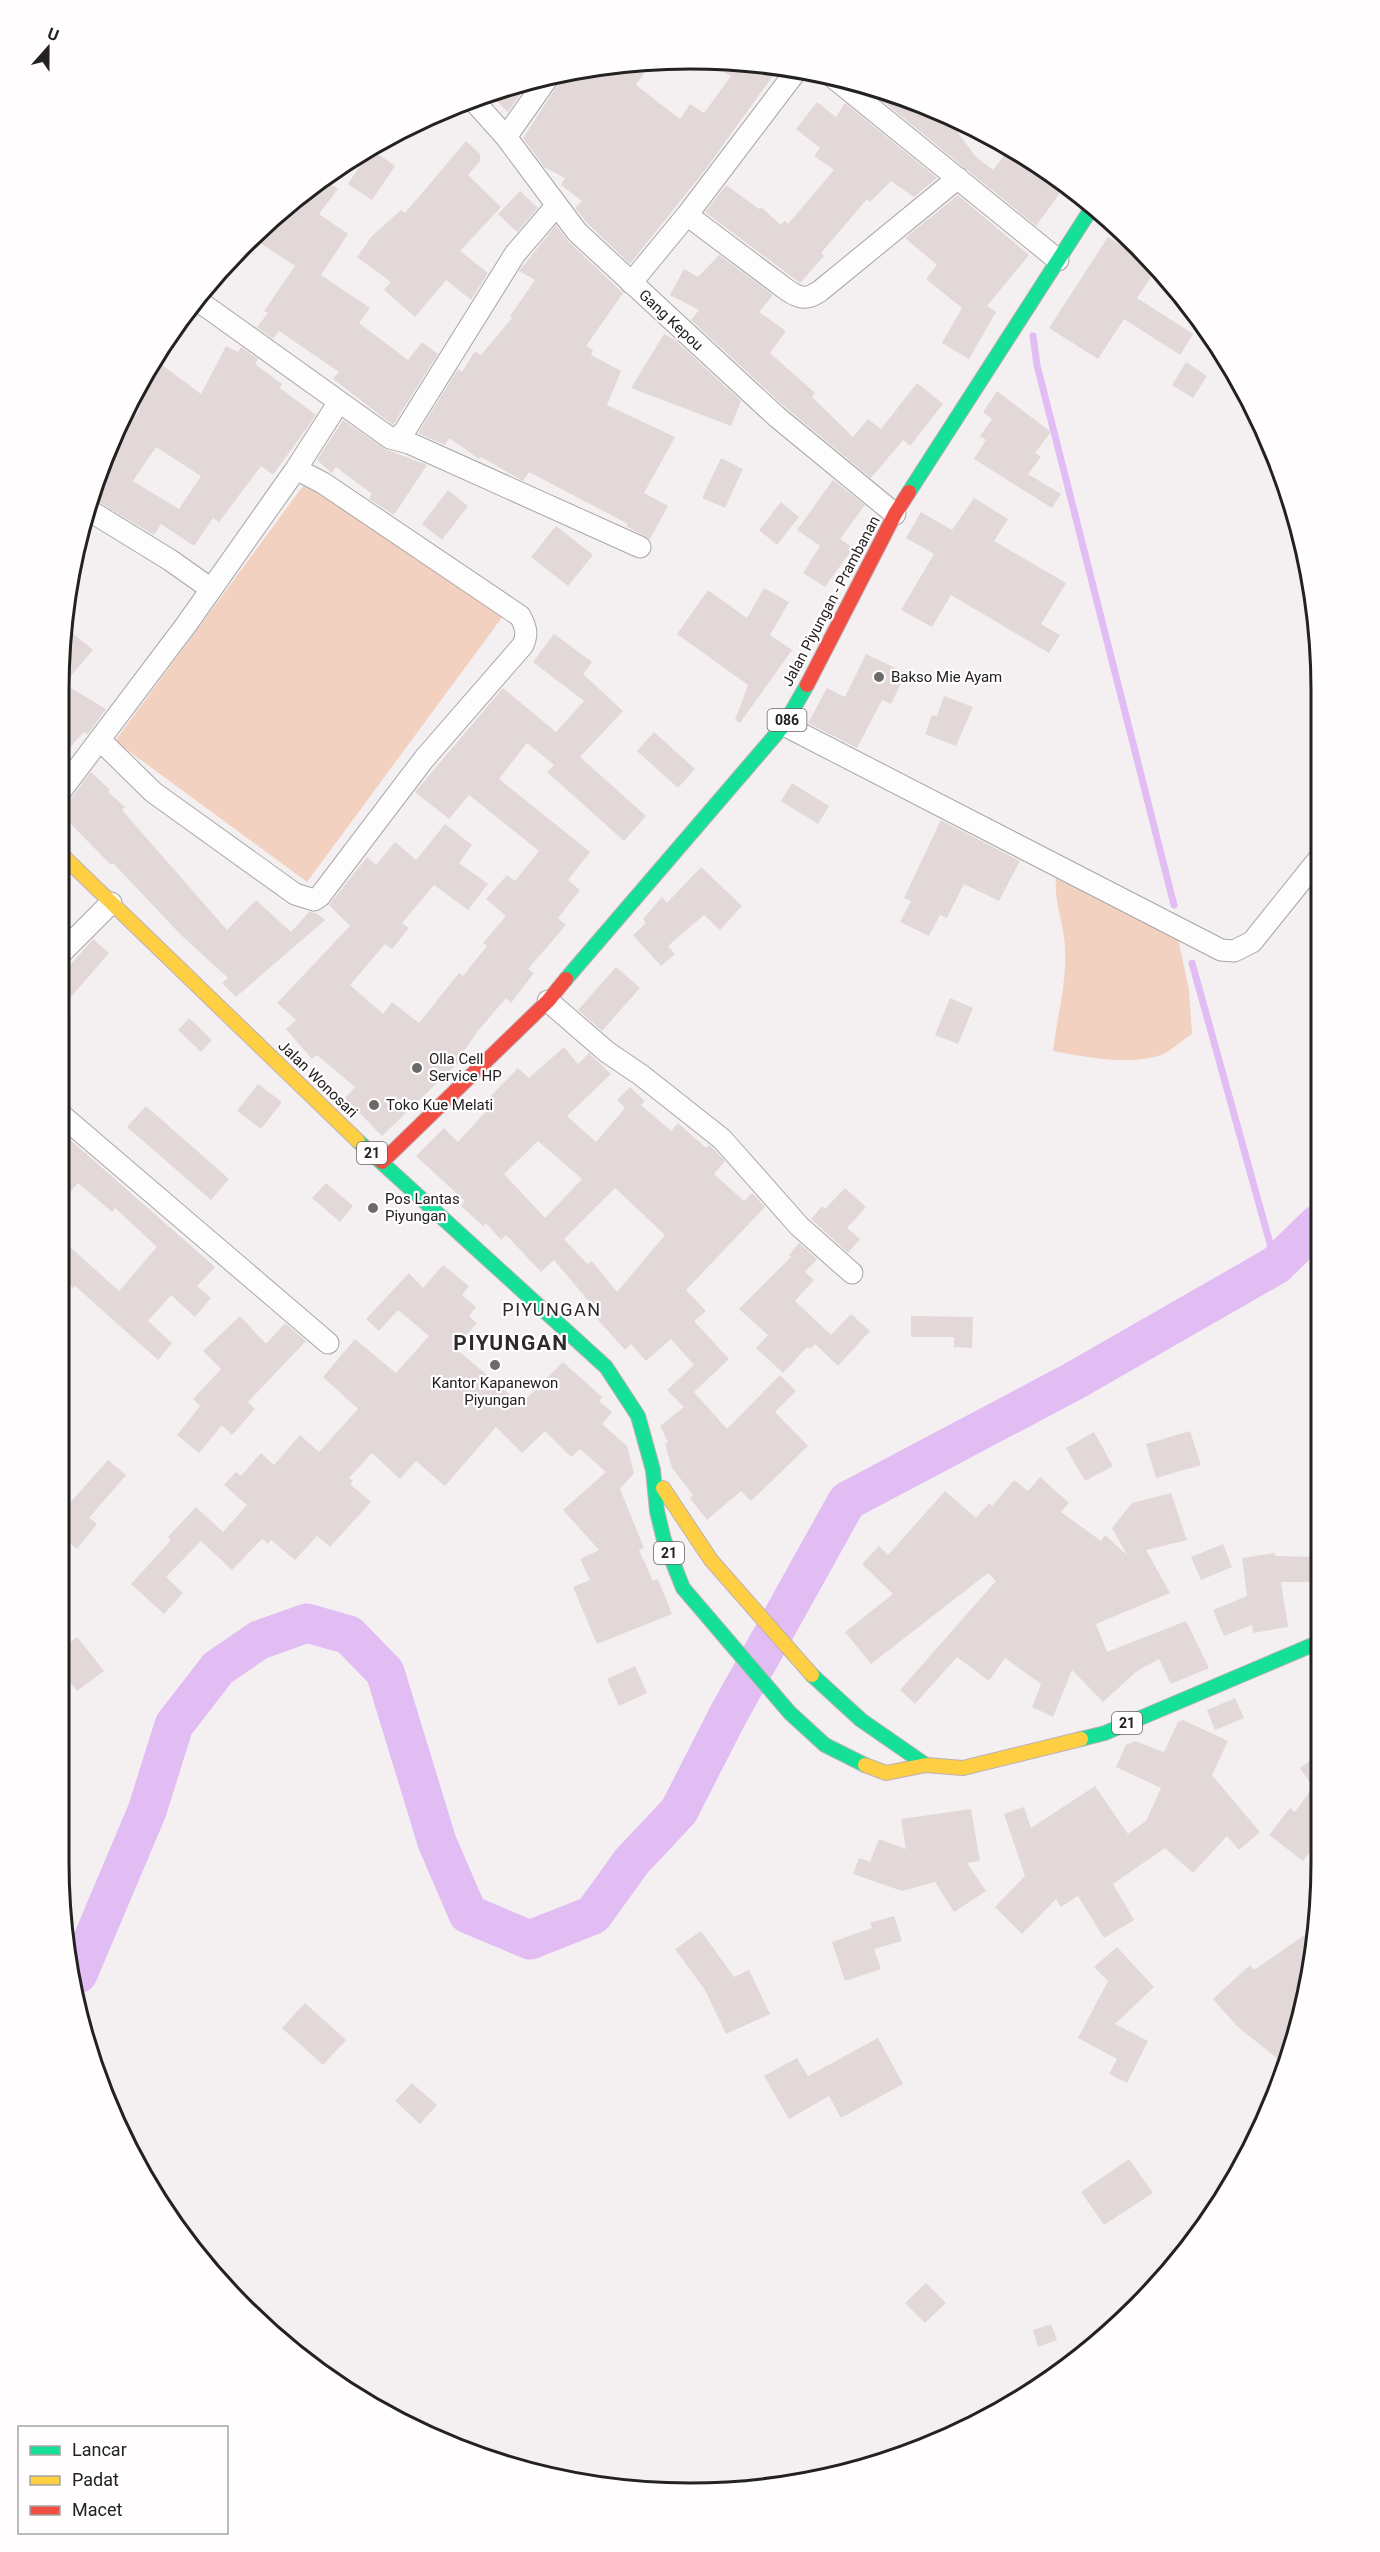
<svg xmlns="http://www.w3.org/2000/svg" width="1380" height="2552" viewBox="0 0 1380 2552" font-family="Roboto,sans-serif">
<style>
.green{fill:#f2d1c0}
.lines{fill:none;stroke-linecap:round;stroke-linejoin:round}
.stream{stroke:#e1bdf4;stroke-width:7}
.river{stroke:#e1bdf4;stroke-width:39}
.building{fill:#e2d8d7;fill-rule:evenodd}
.street-casing{stroke:#a9a6a7;stroke-width:23}
.fast-casing{stroke:#bcb0b8;stroke-width:16}
.slow-casing{stroke:#bcb0b8;stroke-width:16}
.jam-casing{stroke:#bcb0b8;stroke-width:16}
.street{stroke:#fdfdfd;stroke-width:21}
.fast{stroke:#16e098;stroke-width:14}
.slow{stroke:#ffcf43;stroke-width:14}
.jam{stroke:#f24e42;stroke-width:14}
.poi-dot{fill:#6c696a;stroke:#fffdfe;stroke-width:2}
.labels{text-anchor:middle;stroke-width:4.5;stroke-linejoin:round;paint-order:stroke}
.shield{fill:#fffdfe;stroke:#656363;stroke-width:1.5}
.shield-label{font-size:14px;font-weight:bold;fill:#232121}
.street-label{font-size:15px;fill:#232121;stroke:#fffdfe}
.poi-label{font-size:15px;fill:#232121;stroke:#fffdfe;text-anchor:start}
.quarter-label{font-size:18px;letter-spacing:1.5px;fill:#2e292a;stroke:#fffdfe}
.district-label{font-size:21px;font-weight:bold;letter-spacing:1.5px;fill:#2e292a;stroke:#fffdfe}
.rim{fill:none;stroke:#232121;stroke-width:3}
</style>
<rect width="100%" height="100%" fill="#f4f0f1"/>
<!-- green -->
<path class="green" d="M317 467 509 608 307 882 115 741Z
M1056 878 1178 938 1189 990 1192 1034C1182 1040 1171 1051 1161 1055 1128 1066 1086 1057 1053 1051 1057 1017 1067 983 1065 948 1064 923 1054 904 1056 878Z"/>
<g class="lines">
<!-- stream -->
<path class="stream" d="M1033 336 1037 365 1174 905
M1192 963 1276 1265"/>
<!-- river -->
<path class="river" d="M70 1978 78 1974 147 1811 174 1725 218 1668 259 1640 307 1623 349 1635 385 1672 437 1842 468 1914 530 1940 593 1915 632 1861 679 1811 728 1715 847 1501 1072 1382 1276 1265 1318 1224"/>
</g>
<!-- building -->
<path class="building" d="M653 60 636 85 680 119 690 104 704 113 731 76 704 62 780 66 705 170 630 264 587 223 575 208 582 201 561 185 565 178 544 167 523 138 559 83 561 74Z
M531 79 508 112 489 94 526 80Z
M863 85 893 92 946 116 975 156 993 170 1011 147 1065 186 1036 226Z
M817 102 836 117 845 103 937 178 914 197 891 181 870 202 867 199 821 253 824 256 800 283 705 212 726 185 759 209 761 207 781 225 785 221 788 224 834 170 814 156 820 148 796 129Z
M466 141 480 154V161L468 175 501 207 460 251 488 273 471 300 446 280 415 317 384 290 391 282 357 257 372 236 401 210 405 213Z
M371 149 395 166 372 200 348 184Z
M323 178 338 189 319 214 348 234 321 275 370 308 359 323 408 360 422 342 438 354 393 425 333 379 339 372 279 331 273 339 257 327 268 313 264 311 295 266 253 238 273 220 277 222 291 202Z
M520 191 538 208 517 232 498 214Z
M958 195 1029 255 987 306 996 312 969 359 942 343 962 308 926 279 937 265 905 238Z
M556 225 568 241 623 293 586 346 593 350 591 355 621 371 607 405 675 437 644 493 668 506 650 539 626 526 628 524 529 472 523 481 481 457 479 459 449 438 445 445 418 433 458 369 462 372 475 351 481 355 512 318 510 316 535 280 519 271Z
M1108 237 1148 263 1155 271 1137 298 1193 334 1180 355 1124 319 1098 359 1049 328Z
M719 255 773 295 759 312 786 331 770 353 815 393 812 397 853 437 868 419 881 429 917 383 943 404 910 446 903 440 871 478 785 407 691 320 699 310 670 295 684 269 698 277Z
M664 334 675 340 741 401 731 426 631 388Z
M226 346 238 352 241 347 258 359 255 364 282 384 280 388 316 415 273 475 261 466 219 522 213 518 194 546 161 524 154 535 92 498 112 450 140 409 131 403 143 375 154 359 201 394ZM156 447 201 476 179 509 133 481Z
M1186 362 1207 376 1193 398 1172 385Z
M997 391 1051 432 1035 453 1041 457 1028 474 1061 494 1052 508 974 459 986 440 980 436 992 419 983 412Z
M343 420 385 449 427 465 394 515 369 499 372 494 336 467 332 473 317 460Z
M721 458 743 469 725 508 702 498Z
M833 480 865 505 840 539 853 548 825 587 803 573 820 546 797 530Z
M448 490 468 506 442 540 422 524Z
M974 498 1008 519 994 541 1066 583 1041 624 1060 635 1049 653 951 595 932 627 901 610 934 554 906 538 921 512 952 530Z
M781 502 799 517 777 545 759 530Z
M556 526 593 555 568 586 531 557Z
M764 588 789 602 770 635 792 650 740 723 735 720 748 685 677 634 708 590 747 618Z
M64 626 93 650 64 684 106 709 88 734 84 732 60 758V649Z
M554 634 592 662 583 674 623 711 580 757 646 816 624 841 547 772 554 765 527 743 499 779 590 852 568 880 580 890 558 918 566 925 528 969 534 973 511 1003 506 998 477 1032 460 1057 462 1059 382 1136 345 1098 355 1087 317 1055 312 1059 286 1029 296 1020 277 1003 350 926 329 905 367 857 376 865 395 842 416 860 445 824 472 845 459 863 488 884 468 910 434 885 402 923 409 928 392 949 385 944 350 985 383 1014 392 1002 419 1023 459 973 463 976 487 946 483 943 506 916 486 899 507 875 515 881 539 851 469 795 449 819 415 792 503 688 556 732 584 701 533 662Z
M866 654 906 673 891 704 882 700 857 748 808 723 827 688 845 697Z
M944 696 973 707 956 746 925 734 932 715 937 716Z
M654 732 695 769 678 788 637 751Z
M91 772 110 790 108 792 125 807 122 810 227 930 256 900 291 932 309 912 316 913 325 920 236 997 222 983 228 978 180 934 113 863 111 865 60 813V806L70 800Z
M792 783 829 806 818 824 781 801Z
M941 820 1020 861 999 901 964 884 947 918 940 915 929 936 900 922 911 901 904 898Z
M701 867 742 906 720 930 704 915 668 946 675 954 661 966 633 935 646 923 643 919 662 897 667 903Z
M93 939 109 953 59 1011V978Z
M616 967 640 988 602 1031 578 1010Z
M950 998 973 1008 958 1044 935 1035Z
M189 1018 212 1040 201 1052 178 1030Z
M564 1047 578 1064 589 1053 611 1074 567 1116 596 1142 625 1108 617 1100 630 1087 645 1101 641 1105 671 1131 678 1123 706 1148 709 1145 713 1148 725 1161 714 1174 744 1201 752 1193 765 1207 686 1290 706 1311 694 1321 729 1359 694 1392 727 1429 780 1375 796 1391 775 1412 808 1446 751 1501 741 1491 707 1520 690 1498 693 1495 672 1468 665 1444 668 1442 660 1426 684 1407 667 1390 694 1365 671 1339 646 1361 631 1344 625 1350 592 1313 596 1310 554 1260 541 1272 506 1235 501 1240 486 1223 483 1226 461 1206 465 1201 416 1156 444 1128 458 1142 490 1107 485 1102 518 1068 529 1078ZM538 1141 582 1179 545 1218 504 1174ZM615 1188 665 1235 617 1292 592 1261 587 1264 564 1239Z
M258 1084 282 1102 261 1129 237 1111Z
M146 1106 229 1179 211 1200 127 1127Z
M59 1130 215 1267 197 1286 211 1298 195 1317 171 1295 148 1321 172 1343 158 1360 75 1286 73 1288 59 1276V1237L119 1291 157 1247 115 1208 112 1212 78 1183 59 1205Z
M326 1183 353 1206 340 1222 312 1198Z
M845 1188 866 1207 847 1228 860 1239 848 1253 811 1219 822 1206 825 1209Z
M799 1243 817 1259 805 1272 814 1280 795 1301 831 1335 851 1314 870 1331 838 1366 815 1344 810 1349 807 1347 783 1373 756 1348 768 1335 739 1309 791 1257 789 1255Z
M443 1265 469 1286 462 1295 476 1307 469 1316 477 1323 455 1348 521 1404 563 1362 602 1397 599 1401 612 1412 602 1424 627 1446 634 1473 620 1489 644 1548 639 1550 653 1581 658 1579 672 1614 597 1644 573 1587 590 1580 580 1559 599 1550 563 1510 606 1472 580 1449 571 1457 545 1431 522 1453 496 1427 445 1486 416 1461 400 1479 372 1453 349 1478 353 1481 350 1484 371 1502 330 1547 317 1536 295 1560 271 1540 268 1544 262 1539 232 1570 201 1541 166 1577 183 1593 164 1614 131 1584 171 1540 168 1537 196 1507 223 1532 247 1505 224 1485 236 1472 241 1476 261 1453 274 1465 300 1435 319 1452 358 1409 323 1377 355 1339 396 1373 429 1336 398 1310 379 1331 366 1319 409 1273 423 1288Z
M240 1316 266 1344 285 1323 306 1341 248 1402 255 1409 232 1435 222 1425 199 1453 177 1435 200 1406 193 1399 221 1369 203 1351Z
M911 1316 973 1317 972 1348 954 1347V1337H911Z
M1190 1431 1201 1465 1156 1478 1146 1444Z
M1094 1432 1113 1466 1085 1481 1066 1448Z
M108 1460 126 1475 89 1518 97 1524 77 1549 59 1535V1494L70 1503Z
M1040 1477 1069 1503 1061 1512 1101 1541 1105 1535 1127 1555 1112 1528 1132 1503 1171 1493 1187 1540 1146 1550 1170 1593 1096 1624 1107 1652 1186 1621 1209 1668 1171 1684 1159 1659 1137 1671 1103 1702 1072 1670 1053 1717 1032 1707 1041 1684 1005 1658 989 1681 957 1657 915 1704 900 1690 996 1581 988 1573 871 1664 845 1632 893 1594 862 1564 879 1546 888 1555 945 1491 976 1518 989 1503 992 1506 1014 1480 1028 1491Z
M1223 1544 1232 1567 1201 1580 1191 1557Z
M1275 1553V1556L1318 1557V1582H1281L1288 1627 1253 1633 1252 1625 1224 1636 1213 1610 1247 1596 1242 1558Z
M77 1637 104 1671 77 1691 59 1667V1651Z
M635 1666 647 1693 619 1706 607 1679Z
M1235 1698 1244 1718 1215 1730 1207 1710Z
M1183 1720 1228 1741 1212 1775 1260 1832 1239 1850 1227 1836 1193 1873 1165 1848 1113 1884 1134 1920 1104 1938 1078 1896 1061 1907 1056 1899 1022 1934 995 1907 1025 1876 1004 1814 1024 1807 1031 1828 1095 1786 1128 1834 1146 1821 1161 1788 1116 1767 1126 1745 1135 1741 1164 1752 1178 1722Z
M1320 1754V1839L1303 1861 1269 1835 1290 1808 1295 1812 1313 1787 1300 1768Z
M971 1809 980 1861 967 1863 986 1891 954 1912 935 1882 902 1891 853 1874 859 1858 870 1862 879 1839 906 1849 901 1819Z
M894 1916 902 1941 874 1949 881 1969 845 1981 832 1942 872 1928 870 1923Z
M1316 1927 1300 2026 1284 2064 1238 2027 1213 1999 1250 1965 1254 1970Z
M701 1931 734 1977 749 1970 770 2014 726 2034 705 1990 675 1949Z
M1117 1947 1154 1987 1115 2024 1148 2041 1127 2083 1109 2074 1117 2059 1078 2038 1108 1981 1094 1967Z
M305 2003 346 2040 323 2065 282 2028Z
M878 2038 903 2084 841 2118 829 2096 789 2119 764 2076 797 2058 808 2076Z
M412 2083 437 2105 420 2124 395 2101Z
M1129 2159 1153 2193 1104 2225 1081 2192Z
M926 2283 946 2303 925 2323 905 2303Z
M1051 2324 1057 2340 1038 2347 1033 2330Z"/>
<g class="lines">
<defs>
<path id="street" d="M834 78 1058 260
M473 100 506 137 577 232 777 417 895 514
M506 137 549 76
M687 215 787 290C800 299 807 300 820 291L958 178
M631 283 687 215 797 70
M197 300 390 438 409 443 640 547
M390 438 398 437 404 432 515 254 557 205
M296 469 339 402
M87 509 170 560 211 589
M784 725 1221 950 1234 951 1252 942 1317 861
M60 792 186 625 296 469 323 483 520 616C526 627 528 634 523 645L424 759 320 896 314 900 295 894 153 792 100 740
M59 955 111 903
M548 1001 607 1052 641 1075 722 1139 799 1226 852 1273
M59 1113 328 1343"/>
<path id="fast" d="M909 492 1093 206
M566 979 784 725 807 685
M358 1141 606 1367 638 1416 653 1470 657 1511 664 1540 683 1588 790 1713 825 1745 865 1765
M812 1675 861 1720 926 1765
M1081 1739 1105 1733 1310 1646 1319 1645"/>
<path id="slow" d="M60 853 358 1141
M663 1488 711 1560 812 1675
M865 1765 886 1773 926 1765 963 1768 1081 1739"/>
<path id="jam" d="M807 685 895 514 909 492
M382 1162 548 1001 566 979"/>
</defs>
<!-- street casing -->
<use href="#street" class="street-casing"/>
<!-- fast casing -->
<use href="#fast" class="fast-casing"/>
<!-- slow casing -->
<use href="#slow" class="slow-casing"/>
<!-- jam casing -->
<use href="#jam" class="jam-casing"/>
<!-- street -->
<use href="#street" class="street"/>
<!-- fast -->
<use href="#fast" class="fast"/>
<!-- slow -->
<use href="#slow" class="slow"/>
<!-- jam -->
<use href="#jam" class="jam"/>
</g>
<!-- markers -->
<g class="poi-dot">
<circle cx="879" cy="677" r="6"/>
<circle cx="417" cy="1068" r="6"/>
<circle cx="374" cy="1105" r="6"/>
<circle cx="373" cy="1208" r="6"/>
<circle cx="495" cy="1365" r="6"/>
</g>
<g class="labels">
<!-- shield labels -->
<g class="shield">
<rect x="767.5" y="709" width="39" height="22" rx="4.5"/>
<rect x="357" y="1142" width="30" height="22" rx="4.5"/>
<rect x="654" y="1542" width="30" height="22" rx="4.5"/>
<rect x="1112" y="1712" width="30" height="22" rx="4.5"/>
</g>
<g class="shield-label">
<text x="787" y="725">086</text>
<text x="372" y="1158">21</text>
<text x="669" y="1558">21</text>
<text x="1127" y="1728">21</text>
</g>
<!-- street labels -->
<g class="street-label">
<text transform="translate(671 320) rotate(43)" y="5">Gang Kepou</text>
<text transform="translate(831 601) rotate(-62)" y="5">Jalan Piyungan - Prambanan</text>
<text transform="translate(318 1079) rotate(44)" y="5">Jalan Wonosari</text>
</g>
<!-- poi labels -->
<g class="poi-label">
<text x="891" y="682">Bakso Mie Ayam</text>
<text x="429" y="1064">Olla Cell<tspan x="429" dy="17">Service HP</tspan></text>
<text x="386" y="1110">Toko Kue Melati</text>
<text x="385" y="1204">Pos Lantas<tspan x="385" dy="17">Piyungan</tspan></text>
<text x="495" y="1388" text-anchor="middle">Kantor Kapanewon<tspan x="495" dy="17">Piyungan</tspan></text>
</g>
<!-- quarter labels -->
<g class="quarter-label">
<text x="552" y="1316">PIYUNGAN</text>
</g>
<!-- district labels -->
<g class="district-label">
<text x="511" y="1350">PIYUNGAN</text>
</g>
</g>
<!-- crop -->
<path d="M0 0H1380V2552H0ZM690 69H690A621 621 0 0 1 1311 690V1862A621 621 0 0 1 690 2483H690A621 621 0 0 1 69 1862V690A621 621 0 0 1 690 69Z" fill="#fffdfe" fill-rule="evenodd"/>
<path class="rim" d="M690 69H690A621 621 0 0 1 1311 690V1862A621 621 0 0 1 690 2483H690A621 621 0 0 1 69 1862V690A621 621 0 0 1 690 69Z"/>
<!-- legend -->
<rect x="18" y="2426" width="210" height="108" fill="#fffdfe" stroke="#a7a5a6" stroke-width="1.5"/>
<rect x="30" y="2446" width="30" height="9" fill="#16e098" stroke="#a7a5a6" stroke-width="1.5"/>
<text x="72" y="2456" font-size="18" fill="#232121">Lancar</text>
<rect x="30" y="2476" width="30" height="9" fill="#ffcf43" stroke="#a7a5a6" stroke-width="1.5"/>
<text x="72" y="2486" font-size="18" fill="#232121">Padat</text>
<rect x="30" y="2506" width="30" height="9" fill="#f24e42" stroke="#a7a5a6" stroke-width="1.5"/>
<text x="72" y="2516" font-size="18" fill="#232121">Macet</text>
<!-- north arrow -->
<g transform="translate(48 48) rotate(21)" stroke="#fffdfe" stroke-width="4.5" paint-order="stroke">
<path d="M0-4.5L10 22L0 15L-10 22Z" fill="#232121"/>
<text y="-9" font-size="16" font-weight="bold" text-anchor="middle" fill="#232121">U</text>
</g>
</svg>
